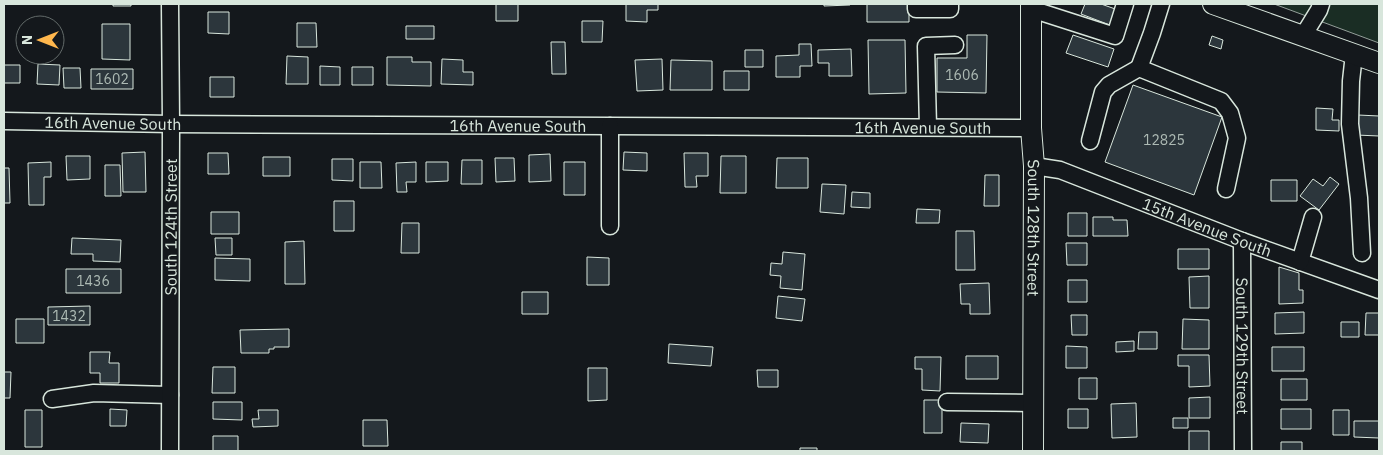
<svg xmlns="http://www.w3.org/2000/svg" width="1383" height="455" viewBox="0 0 1383 455" font-family="'IBM Plex Sans',sans-serif">
<style>
.green{fill:#1a2d24;stroke:#939e99}
.building{fill:#2c363c;stroke:#d8e6dc}
.lines{fill:none;stroke-linecap:round;stroke-linejoin:round}
.minor-casing{stroke:#d8e6dc;stroke-width:19}
.major-casing{stroke:#d8e6dc;stroke-width:22}
.minor{stroke:#14181c;stroke-width:16}
.major{stroke:#14181c;stroke-width:20}
.labels{text-anchor:middle;stroke-width:4;stroke-linejoin:round;paint-order:stroke}
.number-label{font-size:14px;fill:#adbab4}
.street-label{font-size:16px;fill:#d8e6dc;stroke:#14181c}
</style>
<rect width="100%" height="100%" fill="#14181c"/>
<!-- green -->
<path class="green" d="M1274 4H1379V43Z"/>
<!-- building -->
<path class="building" d="M113 4H131V6H113Z
M496 4H518V21H496Z
M626 4H658V10H647V22L626 21Z
M824 4H850V5L824 6Z
M867 4H909V22H867Z
M1085 4H1101L1121 11 1115 27 1081 14Z
M208 12H229V34L208 33Z
M582 21H603L602 42H582Z
M297 23H316L317 47H297Z
M102 24H130V60L102 59Z
M406 26H434V39H406Z
M967 35H987L986 93 937 92V58H967Z
M1073 35 1114 49 1108 67 1066 53Z
M1212 36 1223 40 1221 49 1209 45Z
M868 40H905L906 93 869 94Z
M551 42H565L566 74H552Z
M799 44H811L812 66H800V77H776V56L799 55Z
M851 49 852 76H829V63H818V50Z
M745 50H763V67H745Z
M287 56 308 57V84H286Z
M387 57H412V62H431V86L387 85Z
M442 59 463 60V72H473V85L441 84Z
M662 59 663 90 637 91 635 60Z
M671 60 712 61V90H670Z
M38 64 60 65 59 85 37 84Z
M4 65H20V83H4Z
M320 66 340 67V85H320Z
M352 67H373V85H352Z
M63 68H80L81 88H64Z
M91 69H133V89H91Z
M724 71H749V90H724Z
M210 77H234V97H210Z
M1133 85 1222 117 1194 195 1105 162Z
M1316 108 1333 109 1332 120H1339V131L1316 130Z
M1358 115 1379 116V136L1356 135Z
M145 152 146 192H123L122 153Z
M624 152 647 153V171L623 170Z
M208 153H228L229 174H208Z
M684 153H708V176H696L697 187H685Z
M550 154 551 181 529 182V155Z
M66 156H90V179L67 180Z
M721 156H746V193H720Z
M263 157H290V176H263Z
M495 158H514L515 181 496 182Z
M777 158H808V188H776Z
M332 159H353V181L332 180Z
M462 160H482V184H461Z
M51 162V177H44V205H29L28 163Z
M360 162H381L382 188H360Z
M416 162V182H406L407 192H397L396 163Z
M426 162H448V181L426 182Z
M564 162H585V195H564Z
M105 165H120L121 196H105Z
M4 168H9L10 203H4Z
M985 175H999V206H984Z
M1330 177 1339 184 1319 210 1300 196 1313 179 1323 186Z
M1271 180H1297V201H1271Z
M822 184 846 185 844 214 820 212Z
M852 192 870 193V208L851 207Z
M334 201H354V231H334Z
M917 209 940 210 939 223H916Z
M211 212H239V234H211Z
M1068 213H1087V236H1068Z
M1093 217H1113V220H1127L1128 236H1093Z
M402 223H419V253H401Z
M956 231H974L975 270H956Z
M72 238 121 240 120 262 93 261V254H71Z
M215 238H232V255H216Z
M304 241 305 284H285V242Z
M1066 243H1087V265H1067Z
M1178 249H1209V269H1178Z
M783 252 805 254 802 290 780 288 781 276 770 275 771 263 782 264Z
M587 257 609 258V285H587Z
M215 258 250 259V281L215 280Z
M1279 267 1299 273V290H1303V303L1279 304Z
M66 269H121V293H66Z
M1209 276V308H1190L1189 277Z
M1068 280H1087V302H1068Z
M989 283 990 314H970V304H961L960 284Z
M522 292H548V314H522Z
M778 296 805 299 802 321 776 318Z
M90 306V325H48V307Z
M1304 312V333L1275 334V313Z
M1366 313H1379V335H1365Z
M1071 315H1087V335H1072Z
M16 319H44V343H16Z
M1183 319 1209 320V349H1182Z
M1341 322H1359V337H1341Z
M289 329V347H274V349H269V353H241L240 330Z
M1139 332H1157V349H1138Z
M1134 341V351L1116 352V342Z
M669 344 713 347 711 366 668 363Z
M1066 346 1087 347V368H1066Z
M1272 347H1304V371H1272Z
M90 352H110L109 363H119V383H100V373H90Z
M1178 355H1209L1210 386 1189 387V366H1178Z
M966 356H998V379H966Z
M915 357H941L940 391 922 390V369H915Z
M213 367H235V393H212Z
M588 368H607V400L588 401Z
M757 370H778V387H758Z
M4 372H11L10 398H4Z
M1079 378H1097V399H1079Z
M1281 379H1307V400H1281Z
M1210 397V418H1189V398Z
M924 400H942V433H924Z
M213 402H242V420L213 419Z
M1136 403 1137 437 1112 438 1111 404Z
M110 409 127 410 126 426H110Z
M1068 409H1088V428H1068Z
M1281 409H1311V429H1281Z
M25 410H42V447H25Z
M258 410H278V426L253 427 252 419H259Z
M1333 410H1349V435H1333Z
M1173 418H1188V428H1173Z
M363 420H387L388 446H363Z
M1354 421H1379V438L1354 437Z
M961 423 989 424 988 443 960 442Z
M1189 431H1209V451H1189Z
M213 436H238V451H213Z
M1281 442H1302V451H1281Z
M800 448H817V451H800Z"/>
<g class="lines">
<defs>
<g id="minor">
<path d="M916 4V9H950V4"/>
<path d="M1031 9 1115 36 1125 4"/>
<path d="M1303 36 1319 10 1321 4"/>
<path d="M1354 54 1351 81 1350 124 1359 198 1362 253"/>
<path d="M1139 68 1152 33 1161 4"/>
<path id="s1" d="M4 121 171 124 1031 128"/>
<path d="M610 126V226"/>
<path d="M928 127 926 46 955 45"/>
<path d="M1090 141 1103 92 1109 85 1139 68 1221 101 1230 113 1237 138 1226 189"/>
<path id="s2" d="M1034 166 1060 170 1242 241 1379 290"/>
<path id="s3" d="M1242 241 1243 451"/>
<path d="M1300 262 1313 217"/>
<path d="M52 399 94 393 170 395"/>
<path d="M947 402 1032 403"/>
<path id="s4" d="M170 451 171 124 170 4"/>
</g>
<g id="major">
<path id="s5" d="M1031 4V128L1034 166 1033 451"/>
<path d="M1213 4 1379 63"/>
</g>
</defs>
<!-- minor casing -->
<use href="#minor" class="minor-casing"/>
<!-- major casing -->
<use href="#major" class="major-casing"/>
<!-- minor -->
<use href="#minor" class="minor"/>
<!-- major -->
<use href="#major" class="major"/>
</g>
<g class="labels">
<!-- number labels -->
<g class="number-label">
<text x="962" y="80">1606</text>
<text x="112" y="84">1602</text>
<text x="1164" y="145">12825</text>
<text x="93" y="286">1436</text>
<text x="69" y="321">1432</text>
</g>
<!-- street labels -->
<g class="street-label">
<text dy="6" stroke="none"><textPath href="#s1" startOffset="109">16th Avenue South</textPath></text>
<text dy="6" stroke="none"><textPath href="#s1" startOffset="514">16th Avenue South</textPath></text>
<text dy="6" stroke="none"><textPath href="#s1" startOffset="919">16th Avenue South</textPath></text>
<text dy="6" stroke="none"><textPath href="#s4" startOffset="224">South 124th Street</textPath></text>
<text dy="6" stroke="none"><textPath href="#s5" startOffset="224">South 128th Street</textPath></text>
<text dy="6" stroke="none"><textPath href="#s2" startOffset="184">15th Avenue South</textPath></text>
<text dy="6" stroke="none"><textPath href="#s3" startOffset="105">South 129th Street</textPath></text>
</g>
</g>
<!-- border -->
<rect width="1383" height="455" fill="none" stroke="#d8e6dc" stroke-width="10"/>
<!-- north arrow -->
<g transform="translate(40 40) rotate(270)"><circle r="24" fill="#14181c" stroke="#626a69"/>
<path d="M0-4L9 19L0 12L-9 19Z" fill="#ffb74d"/>
<text y="-8" font-size="14" font-weight="bold" text-anchor="middle" fill="#d8e6dc">N</text>
</g>
</svg>
